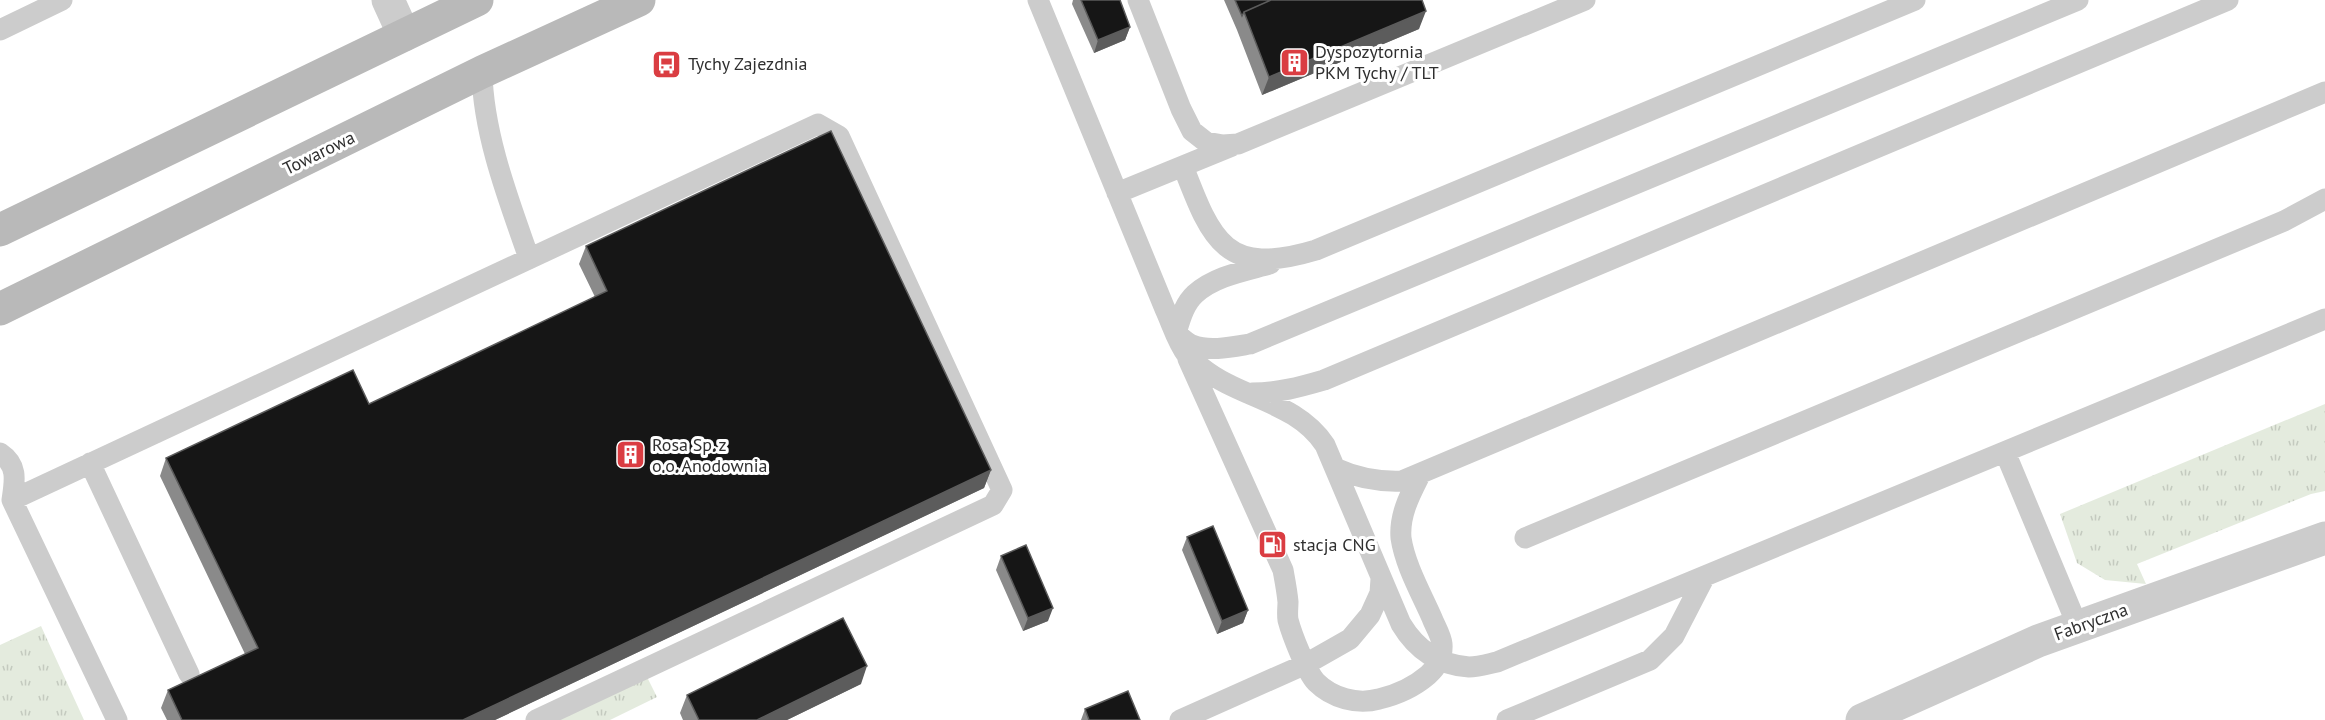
<svg xmlns="http://www.w3.org/2000/svg" width="2325" height="720" viewBox="0 0 2325 720" font-family="'PT Sans',sans-serif">
<style>
.grass{fill:url(#grass-tufts)}
.lines{fill:none;stroke-linecap:round;stroke-linejoin:round}
.lane{stroke:#ccc;stroke-width:21}
.street{stroke:#ccc;stroke-width:33}
.secondary{stroke:#b9b9b9;stroke-width:33}
.wall{fill:#8a8a8a}
.shaded-wall{fill:#5c5c5c}
.building{fill:#161616;stroke:#5c5c5c;stroke-width:1.5}
.labels{text-anchor:middle;stroke-width:6;stroke-linejoin:round;paint-order:stroke}
.poi-label{font-size:18px;fill:#2f2f2f;stroke:#fff;text-anchor:start}
.street-label{font-size:18px;fill:#2f2f2f;stroke:#fff}
</style>
<defs>
<pattern id="grass-tufts" width="24" height="20" patternUnits="userSpaceOnUse" patternTransform="scale(1.5)"><rect width="24" height="20" fill="#e4ebde"/><path d="M3 7l-1-3M5 7V3M7 7l1-3M15 17l-1-3M17 17v-4M19 17l1-3" fill="none" stroke="#c4cabf"/></pattern>
</defs>
<rect width="100%" height="100%" fill="#fff"/>
<!-- grass -->
<path class="grass" d="M2325 404V491L2311 494 2137 564 2146 584 2105 580 2077 563 2060 514Z
M41 626 84 720H0V645Z
M647 677 657 697 610 720H558Z"/>
<g class="lines">
<!-- lane -->
<path class="lane" d="M1038 0 1165 309C1172 324 1177 342 1187 355 1190 360 1196 364 1201 367 1240 399 1296 401 1325 445L1401 624C1416 649 1438 665 1469 667 1478 667 1488 664 1497 662L2325 319
M1138 0 1181 109 1192 131 1206 142 1223 145 1238 144 1585 0
M0 30 62 0
M482 72C483 134 509 201 529 258
M1183 166C1212 242 1226 277 1316 250L1915 0
M1117 193 1232 146
M1176 333C1181 337 1186 343 1192 345 1209 352 1232 347 1250 344L2078 0
M1176 333C1180 320 1184 304 1195 294 1215 276 1245 271 1270 264
M1188 359 1283 570C1285 581 1287 591 1288 602 1288 607 1287 614 1288 620 1292 635 1306 671 1316 682 1332 698 1357 705 1379 699 1396 695 1414 687 1428 675 1437 667 1443 657 1442 644 1441 635 1435 626 1432 618 1421 593 1405 565 1401 538 1399 514 1411 493 1421 473
M1252 393C1278 393 1300 387 1324 380L2228 0
M2005 452 2078 627
M0 453C18 465 15 480 12 500
M90 463 189 674
M1335 468C1357 478 1377 482 1402 481L2325 92
M1525 538 2284 221 2325 199
M117 720 12 500 818 124 839 136 1002 490 993 505 536 720
M1180 720 1306 664 1350 639 1370 615 1380 593 1381 579
M1507 720 1650 660 1674 636 1705 576"/>
<!-- street -->
<path class="street" d="M388 0 404 35
M1862 720 2038 641 2325 538"/>
<!-- secondary -->
<path class="secondary" d="M0 230 477 0
M0 309 482 72 639 0"/>
</g>
<!-- wall -->
<path class="wall" d="M1073 0H1120L1130 27 1125 40 1094 53 1072 4Z
M1224 0H1422L1419 29 1262 95 1237 30Z
M586 246 991 470 984 488 495 720H167L161 708 168 690 245 654 160 476 166 458 369 404 595 297 579 264Z
M1187 537 1248 610 1243 623 1217 634 1182 550Z
M1001 556 1048 621 1023 631 996 570Z
M861 684 787 720H683L680 713 687 695Z
M1085 709 1140 720H1081Z"/>
<!-- shaded-wall -->
<path class="shaded-wall" d="M1426 11 1419 29 1262 95 1269 77Z
M1130 27 1125 40 1094 53 1098 40Z
M991 470 984 488 495 720H463Z
M1053 608 1048 621 1023 631 1028 618Z
M1248 610 1243 623 1217 634 1222 621Z
M867 666 861 684 787 720H757Z"/>
<!-- building -->
<path class="building" d="M1081 0H1120L1130 27 1098 40Z
M1235 0H1271L1244 12 1242 16Z
M1271 0H1422L1426 11 1269 77 1244 12Z
M831 131 991 470 463 720H182L168 690 258 648 166 458 353 370 369 404 607 291 586 246Z
M1213 526 1248 610 1222 621 1187 537Z
M1026 545 1053 608 1028 618 1001 556Z
M843 618 867 666 757 720H699L687 695Z
M1128 691 1140 720H1089L1085 709Z"/>
<!-- icons -->
<defs>
<symbol id="building-square" viewBox="-11 -11 22 22"><rect x="-9" y="-9" width="18" height="18" rx="4" fill="#da3d42" stroke="#fff"/><path d="M-4-6H4V6H1V3H-1V6H-4ZM-2.5-4.3h1.7v1.8h-1.7ZM.8-4.3h1.7v1.8H.8ZM-2.5-1h1.7V.8h-1.7ZM.8-1h1.7V.8H.8Z" fill="#fff"/></symbol>
<symbol id="bus-square" viewBox="-11 -11 22 22"><rect x="-9" y="-9" width="18" height="18" rx="4" fill="#da3d42" stroke="#fff"/><path d="M-5-6H5V4H4V6H2V4H-2V6H-4V4H-5ZM-3.5-4V0h7V-4ZM-3.5 1.2v1.5H-2V1.2ZM2 1.2v1.5H3.5V1.2Z" fill="#fff"/></symbol>
<symbol id="fuel-square" viewBox="-11 -11 22 22"><rect x="-9" y="-9" width="18" height="18" rx="4" fill="#da3d42" stroke="#fff"/><path d="M-5.5-6h7V0h2V4h1.3V-2.5L3-4.5l.8-.8L6-3V5H2.5V1h-1V6h-7ZM-4.2-4.7v3.2H.2V-4.7Z" fill="#fff"/></symbol>
</defs>
<g fill-rule="evenodd">
<use href="#building-square" x="1278" y="46" width="33" height="33"/>
<use href="#bus-square" x="650" y="48" width="33" height="33"/>
<use href="#building-square" x="614" y="438" width="33" height="33"/>
<use href="#fuel-square" x="1256" y="528" width="33" height="33"/>
</g>
<g class="labels">
<!-- poi labels -->
<g class="poi-label">
<text x="1315" y="58">Dyspozytornia<tspan x="1315" dy="21">PKM Tychy / TLT</tspan></text>
<text x="688" y="70">Tychy Zajezdnia</text>
<text x="652" y="451">Rosa Sp. z<tspan x="652" dy="21">o.o. Anodownia</tspan></text>
<text x="1293" y="551">stacja CNG</text>
</g>
<!-- street labels -->
<g class="street-label">
<text transform="translate(319 153) rotate(-26)" y="6">Towarowa</text>
<text transform="translate(2091 622) rotate(-20)" y="6">Fabryczna</text>
</g>
</g>
</svg>
